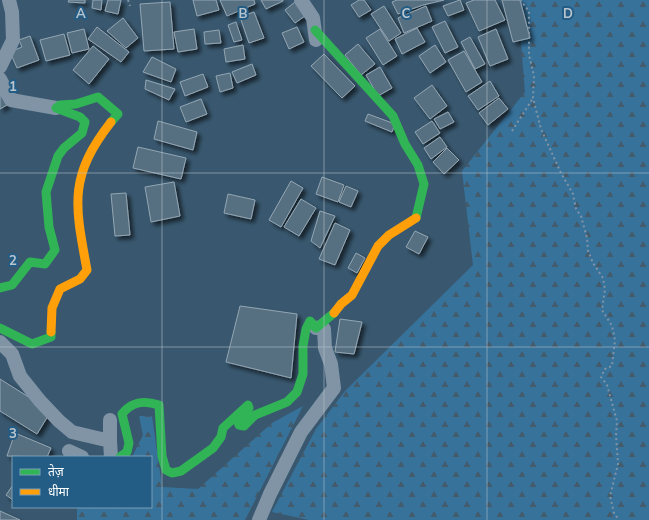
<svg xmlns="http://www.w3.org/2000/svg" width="649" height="520" viewBox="0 0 649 520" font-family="Mulish,'Noto Sans Devanagari',sans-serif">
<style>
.forest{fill:url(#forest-firs)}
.building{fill:#576f81;stroke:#93a6b3;filter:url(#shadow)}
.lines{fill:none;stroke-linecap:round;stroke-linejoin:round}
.path{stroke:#8094a5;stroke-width:2;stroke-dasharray:2 3;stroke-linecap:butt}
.street{stroke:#8094a5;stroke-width:14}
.fast{stroke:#30b455;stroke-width:9}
.slow{stroke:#ff9f0a;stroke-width:9}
.grid{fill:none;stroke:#bac5cd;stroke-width:1;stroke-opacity:0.55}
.grid-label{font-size:13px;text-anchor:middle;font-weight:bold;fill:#bac5cd;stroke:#235c85;stroke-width:4;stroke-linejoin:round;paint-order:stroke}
</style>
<defs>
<pattern id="forest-firs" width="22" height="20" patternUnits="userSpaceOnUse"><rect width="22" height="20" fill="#37729b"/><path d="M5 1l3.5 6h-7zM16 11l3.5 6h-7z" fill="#445b6c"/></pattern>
<filter id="shadow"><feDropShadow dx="3.5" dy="3.5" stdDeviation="2" flood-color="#0009"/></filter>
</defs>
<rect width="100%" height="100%" fill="#39586f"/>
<!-- forest -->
<path class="forest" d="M520 0H649V520H309L272 512 316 429 345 391 473 265 462 171 525 92 518 8Z
M303 406 245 520H77V507H151V457H132L143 435 139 416H152L162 487 198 489 272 423Z"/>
<!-- building -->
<path class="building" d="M69 0H85V3L68 2Z
M93 0H102L101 10 92 8Z
M108 0H121L118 14 105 11Z
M193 0H216L219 10 197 16Z
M220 0H254L255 4 227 16Z
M261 0H283V1L266 9Z
M359 0H364L371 10 359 17 351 5Z
M397 0H444L423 5 398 14 392 2Z
M460 0 464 10 448 16 443 6Z
M474 0H495L505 20 479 31 466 3Z
M502 0H520L530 38 513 42Z
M170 2 174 49 144 51 140 4Z
M295 2 305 16 295 23 285 10Z
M384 6 401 33 389 41 371 14Z
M426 6 432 21 404 33 398 18Z
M254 12 264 38 249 43 240 17Z
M123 18 138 38 126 48 107 31Z
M445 21 458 47 445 53 432 27Z
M236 22 242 40 234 42 228 25Z
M97 27 129 52 121 62 88 39Z
M297 27 304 42 289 49 282 33Z
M417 28 425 42 402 54 395 39Z
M84 29 89 49 72 53 67 33Z
M194 29 197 49 178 52 174 32Z
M380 29 397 56 383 65 366 38Z
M496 29 508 59 490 66 478 37Z
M219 30 221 43 205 44 204 32Z
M64 34 70 55 46 61 40 40Z
M30 36 39 60 17 68 10 52 22 47 19 40Z
M470 37 485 64 475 69 461 42Z
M358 44 375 64 361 75 345 55Z
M243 45 245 59 226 62 224 49Z
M435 45 446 62 430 73 419 56Z
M93 46 109 59 89 84 73 70Z
M464 51 482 82 466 92 448 60Z
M324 54 355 86 342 98 311 66Z
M152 57 176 69 171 82 143 72Z
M252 64 256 75 237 83 232 72Z
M380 67 392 88 378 96 366 75Z
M230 73 233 88 220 92 216 76Z
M203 74 208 87 185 96 180 82Z
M146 80 175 89 169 100 145 89Z
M490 81 499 96 478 110 468 96Z
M432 85 447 106 430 119 414 98Z
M0 94 7 105 0 109Z
M499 98 508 109 488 125 479 113Z
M201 99 207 114 186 122 180 107Z
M448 112 454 122 440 129 434 119Z
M368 114 395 124 392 132 365 121Z
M158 121 197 132 193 150 154 139Z
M432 121 440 133 423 144 415 132Z
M440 137 447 147 431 159 424 148Z
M138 147 186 158 181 179 133 168Z
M447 148 459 160 444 174 433 162Z
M322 177 344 185 338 202 316 194Z
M291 181 303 188 281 227 269 220Z
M174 182 180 216 151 222 145 187Z
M346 186 358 191 351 207 339 202Z
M126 193 130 235 115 236 111 194Z
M228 194 255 200 251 219 224 213Z
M301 199 316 208 299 236 284 227Z
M320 211 335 216 320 248 311 241Z
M335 223 350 230 335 265 319 259Z
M415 231 428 237 419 254 406 247Z
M356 253 365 258 357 273 348 268Z
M240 306 297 314 291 378 226 362Z
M340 319 362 322 354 354 335 352Z
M0 379 51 411 37 434 0 411Z
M15 433 51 448 47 457 7 456Z
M13 485V500L6 495Z
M0 511 20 520H0Z"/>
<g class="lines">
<!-- path -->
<path class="path" d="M128 0 130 6
M520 0 529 11V55L534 76 533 98 541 129 560 171 573 194 576 209 581 216 587 238 588 251 593 263 603 278 605 289 602 310 612 326 615 340 612 366 605 369 601 377 607 385 617 421 616 436 618 464 610 496 614 513 619 520
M512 131 533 98"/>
<!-- street -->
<path class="street" d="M301 0 313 18 316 40
M0 67 13 40 12 12 9 0
M0 79 11 100 56 108
M0 342 12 354 20 376 40 401 59 421 72 432 110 441 111 457
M110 441V420
M69 451 82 457
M259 520 270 494 301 432 334 388 331 364 325 348 324 329 322 327 316 328"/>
<!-- fast -->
<path class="fast" d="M315 30 393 116 405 144 418 165 424 184 416 218
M0 288 12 285 30 262 45 264 55 250 49 227 46 192 58 156 64 148 82 133 85 122 80 117 56 108 60 105 76 104 98 97 118 114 111 122
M0 328 32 344 51 337V332
M120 457 127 452 129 443 122 414C132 401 144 400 159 405L162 456 166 470 172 473 181 471 213 448 221 437 223 428 248 405 249 408 238 422 239 425 244 426 255 415 287 402 297 392 303 374V346L306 329 310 321 316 328 334 313"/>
<!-- slow -->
<path class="slow" d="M334 313 341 304 352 295 378 246 389 235 416 218
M51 332 52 308 60 289 80 279 87 270C75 205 68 177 111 122"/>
</g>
<!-- grid -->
<path class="grid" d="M162 0V520M324 0V520M487 0V520M0 173H649M0 347H649"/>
<g class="grid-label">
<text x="81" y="18">A</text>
<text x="243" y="18">B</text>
<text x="406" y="18">C</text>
<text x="568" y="18">D</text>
<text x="13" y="91">1</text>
<text x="13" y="265">2</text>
<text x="13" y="438">3</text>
</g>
<!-- legend -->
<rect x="12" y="456" width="140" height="52" fill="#235c85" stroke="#7b9db6"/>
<rect x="20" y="469" width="20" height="6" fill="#30b455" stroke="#7b9db6"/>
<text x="48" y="476" font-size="12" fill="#ffffff">तेज़</text>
<rect x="20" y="489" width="20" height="6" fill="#ff9f0a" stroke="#7b9db6"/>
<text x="48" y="496" font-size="12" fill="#ffffff">धीमा</text>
</svg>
